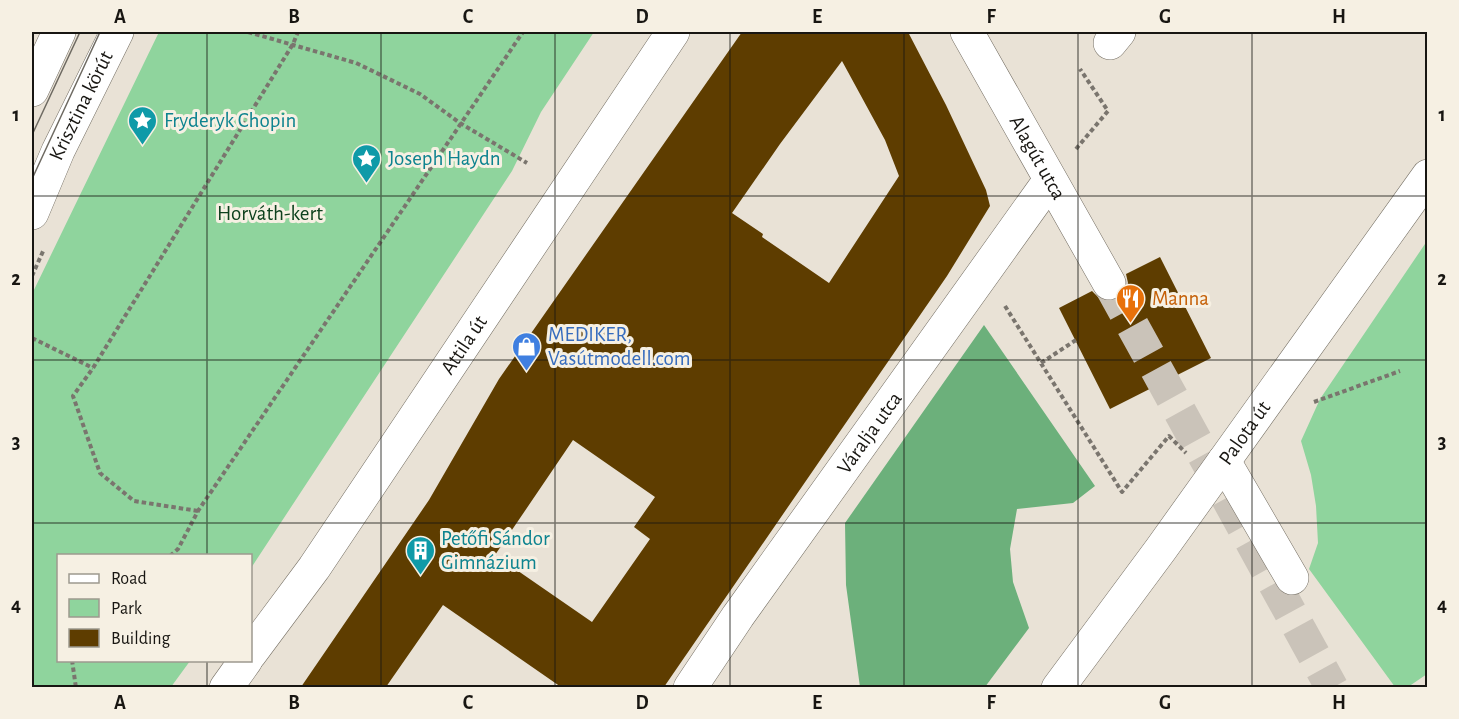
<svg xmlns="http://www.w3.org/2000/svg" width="1459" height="719" viewBox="0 0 1459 719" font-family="'Alegreya Sans',sans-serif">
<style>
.green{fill:#8fd49d}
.forest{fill:#6cb07b}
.building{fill:#5e3d00;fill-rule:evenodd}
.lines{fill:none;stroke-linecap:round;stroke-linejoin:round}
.secondary-tunnel{stroke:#cac3b9;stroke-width:33;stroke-dasharray:33 16;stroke-linecap:butt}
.street-casing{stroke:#756f64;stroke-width:34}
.secondary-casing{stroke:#756f64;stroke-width:34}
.path{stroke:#7a756e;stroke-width:4;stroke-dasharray:4.5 3;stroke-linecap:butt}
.street{stroke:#fff;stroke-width:33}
.secondary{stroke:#fff;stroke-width:33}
.tram{stroke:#6e6a62;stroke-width:1.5}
.grid{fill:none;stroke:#181612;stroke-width:1.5;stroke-opacity:0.55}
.labels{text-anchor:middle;stroke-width:6;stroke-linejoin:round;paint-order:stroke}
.street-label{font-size:21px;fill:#181612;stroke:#f6f0e3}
.culture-label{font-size:21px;fill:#0d838f;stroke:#f6f0e3;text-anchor:start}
.park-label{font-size:21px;fill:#0e411e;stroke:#f6f0e3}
.food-label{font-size:21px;fill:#c56008;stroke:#f6f0e3;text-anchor:start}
.shop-label{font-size:21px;fill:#366cbe;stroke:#f6f0e3;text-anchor:start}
.neatline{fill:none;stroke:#181612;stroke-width:2}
.grid-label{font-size:20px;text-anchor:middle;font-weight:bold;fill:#181612}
</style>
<rect width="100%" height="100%" fill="#e9e2d6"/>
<!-- green -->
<path class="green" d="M159 32H594L541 112 512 171 251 568 250 556H58V660L190 661 171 687H32V294Z
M1427 241V674L1408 687H1395L1309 569 1318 543 1316 506 1311 475 1301 441 1320 399Z"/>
<!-- forest -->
<path class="forest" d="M984 325 1095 486 1073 503 1017 509 1010 549 1013 582 1029 628 985 687H860L846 585 845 523Z"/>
<!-- building -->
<path class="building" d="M742 32H908L946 105 986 190 990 206 947 276 664 687H561L443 605 386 687H301L429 500 499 379ZM842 61 885 140 899 176 829 283 762 237 763 234 732 213 780 144ZM573 440 655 497 634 527 650 539 592 622 495 555Z
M1160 257 1211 358 1110 409 1059 308 1092 291 1100 299 1109 302 1118 300 1125 292 1128 283 1126 274Z"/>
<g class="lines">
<!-- secondary-tunnel -->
<path class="secondary-tunnel" d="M1109 283 1332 688"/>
<defs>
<g id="street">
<path d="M1110 43 1119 32"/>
<path d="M1224 461 1292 578"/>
<path id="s1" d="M690 688 738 616 1050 180"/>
<path id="s2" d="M1058 688 1161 549 1428 176"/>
</g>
<g id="secondary">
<path id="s3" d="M967 32 1109 283"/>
<path d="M32 90 59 32"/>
<path id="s4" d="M32 213 58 151 117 32"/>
<path id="s5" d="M250 654 314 568 673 32"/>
<path d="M226 688 246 660"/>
</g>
</defs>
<!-- street casing -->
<use href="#street" class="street-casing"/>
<!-- secondary casing -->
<use href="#secondary" class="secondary-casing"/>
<!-- path -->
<path class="path" d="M248 32 356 63 420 94 460 123 527 163
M1076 149 1108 111 1080 69
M32 276 44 249
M1005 306 1122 492 1169 436 1186 453
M32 338 93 368
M1041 363 1076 340
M1314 402 1400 371
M198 511 134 501 100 473 73 396 93 368 293 44 298 32
M170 556 178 549 198 511 523 32
M72 660 76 688"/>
<!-- street -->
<use href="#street" class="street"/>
<!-- secondary -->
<use href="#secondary" class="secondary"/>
<!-- tram -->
<path class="tram" d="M32 135 80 32
M32 179 100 32"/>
</g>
<!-- grid -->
<path class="grid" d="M207 32V556M381 32V688M555 32V688M730 32V688M904 32V688M1078 32V688M1252 32V688M32 196H1428M32 360H1428M32 523H1428M207 660V688"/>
<!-- icons -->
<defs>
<symbol id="sight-pin" viewBox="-11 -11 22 30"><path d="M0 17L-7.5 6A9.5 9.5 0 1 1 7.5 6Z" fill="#0f9aa8" stroke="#f6f0e3"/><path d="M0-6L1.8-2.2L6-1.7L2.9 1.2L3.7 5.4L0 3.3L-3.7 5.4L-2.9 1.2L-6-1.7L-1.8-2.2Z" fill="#fff"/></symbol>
<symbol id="restaurant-pin" viewBox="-11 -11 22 30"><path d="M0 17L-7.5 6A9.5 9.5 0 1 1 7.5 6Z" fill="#e8710a" stroke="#f6f0e3"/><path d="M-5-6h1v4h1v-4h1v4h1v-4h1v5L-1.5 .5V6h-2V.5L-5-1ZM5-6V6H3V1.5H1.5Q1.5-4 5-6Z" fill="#fff"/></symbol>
<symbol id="shop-pin" viewBox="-11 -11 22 30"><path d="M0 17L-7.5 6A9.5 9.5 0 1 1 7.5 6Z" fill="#3f7fe0" stroke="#f6f0e3"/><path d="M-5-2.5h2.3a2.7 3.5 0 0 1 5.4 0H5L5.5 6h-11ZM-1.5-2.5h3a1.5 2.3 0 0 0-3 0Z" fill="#fff"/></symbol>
<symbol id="building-pin" viewBox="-11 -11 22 30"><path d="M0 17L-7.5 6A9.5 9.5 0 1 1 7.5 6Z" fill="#0f9aa8" stroke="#f6f0e3"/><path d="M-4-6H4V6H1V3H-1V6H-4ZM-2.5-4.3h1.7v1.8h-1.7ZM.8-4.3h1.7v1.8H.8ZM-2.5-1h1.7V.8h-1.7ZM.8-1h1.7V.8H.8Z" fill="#fff"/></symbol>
</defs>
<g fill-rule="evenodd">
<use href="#sight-pin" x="126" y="104" width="33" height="45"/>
<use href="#sight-pin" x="350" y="142" width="33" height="45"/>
<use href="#restaurant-pin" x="1114" y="282" width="33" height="45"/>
<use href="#shop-pin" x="510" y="330" width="33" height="45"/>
<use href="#building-pin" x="404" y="534" width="33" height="45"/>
</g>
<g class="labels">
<!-- street labels -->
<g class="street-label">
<text dy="7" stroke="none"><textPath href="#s4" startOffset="118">Krisztina körút</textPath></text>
<text dy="7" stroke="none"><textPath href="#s3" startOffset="144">Alagút utca</textPath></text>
<text dy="7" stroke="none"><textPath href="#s5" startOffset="376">Attila út</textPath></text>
<text dy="7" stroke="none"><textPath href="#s1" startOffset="312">Váralja utca</textPath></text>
<text dy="7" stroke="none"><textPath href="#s2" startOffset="316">Palota út</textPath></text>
</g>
<!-- culture labels -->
<g class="culture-label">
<text x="164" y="127">Fryderyk Chopin</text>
<text x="388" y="165">Joseph Haydn</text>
<text x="441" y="545">Petőfi Sándor<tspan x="441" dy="24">Gimnázium</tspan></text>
</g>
<!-- park labels -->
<g class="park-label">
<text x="270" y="220">Horváth-kert</text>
</g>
<!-- food labels -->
<g class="food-label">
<text x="1152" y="305">Manna</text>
</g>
<!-- shop labels -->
<g class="shop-label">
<text x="548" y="341">MEDIKER,<tspan x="548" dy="24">Vasútmodell.com</tspan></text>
</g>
</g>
<!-- border -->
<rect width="1459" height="719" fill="none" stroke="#f6f0e3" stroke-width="66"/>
<!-- legend -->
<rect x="57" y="554" width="195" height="108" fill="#f6f0e3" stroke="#9d998f" stroke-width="1.5"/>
<rect x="69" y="574" width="30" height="9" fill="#ffffff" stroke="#9d998f" stroke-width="1.5"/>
<text x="111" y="584" font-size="18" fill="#181612">Road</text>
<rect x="69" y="599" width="30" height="18" fill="#8fd49d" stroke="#9d998f" stroke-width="1.5"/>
<text x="111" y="614" font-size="18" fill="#181612">Park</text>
<rect x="69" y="629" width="30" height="18" fill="#5e3d00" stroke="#9d998f" stroke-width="1.5"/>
<text x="111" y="644" font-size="18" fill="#181612">Building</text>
<rect x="33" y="33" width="1393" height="653" class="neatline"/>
<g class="grid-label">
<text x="120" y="23">A</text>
<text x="294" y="23">B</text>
<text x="468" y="23">C</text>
<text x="642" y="23">D</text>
<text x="817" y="23">E</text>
<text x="991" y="23">F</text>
<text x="1165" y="23">G</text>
<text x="1339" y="23">H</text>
<text x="16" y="121">1</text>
<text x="1442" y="121">1</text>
<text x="16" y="285">2</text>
<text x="1442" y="285">2</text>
<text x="16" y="448">3</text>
<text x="1442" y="448">3</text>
<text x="16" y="611">4</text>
<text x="1442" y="611">4</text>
<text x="120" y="709">A</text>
<text x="294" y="709">B</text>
<text x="468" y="709">C</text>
<text x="642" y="709">D</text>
<text x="817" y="709">E</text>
<text x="991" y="709">F</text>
<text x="1165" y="709">G</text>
<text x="1339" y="709">H</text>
</g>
</svg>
